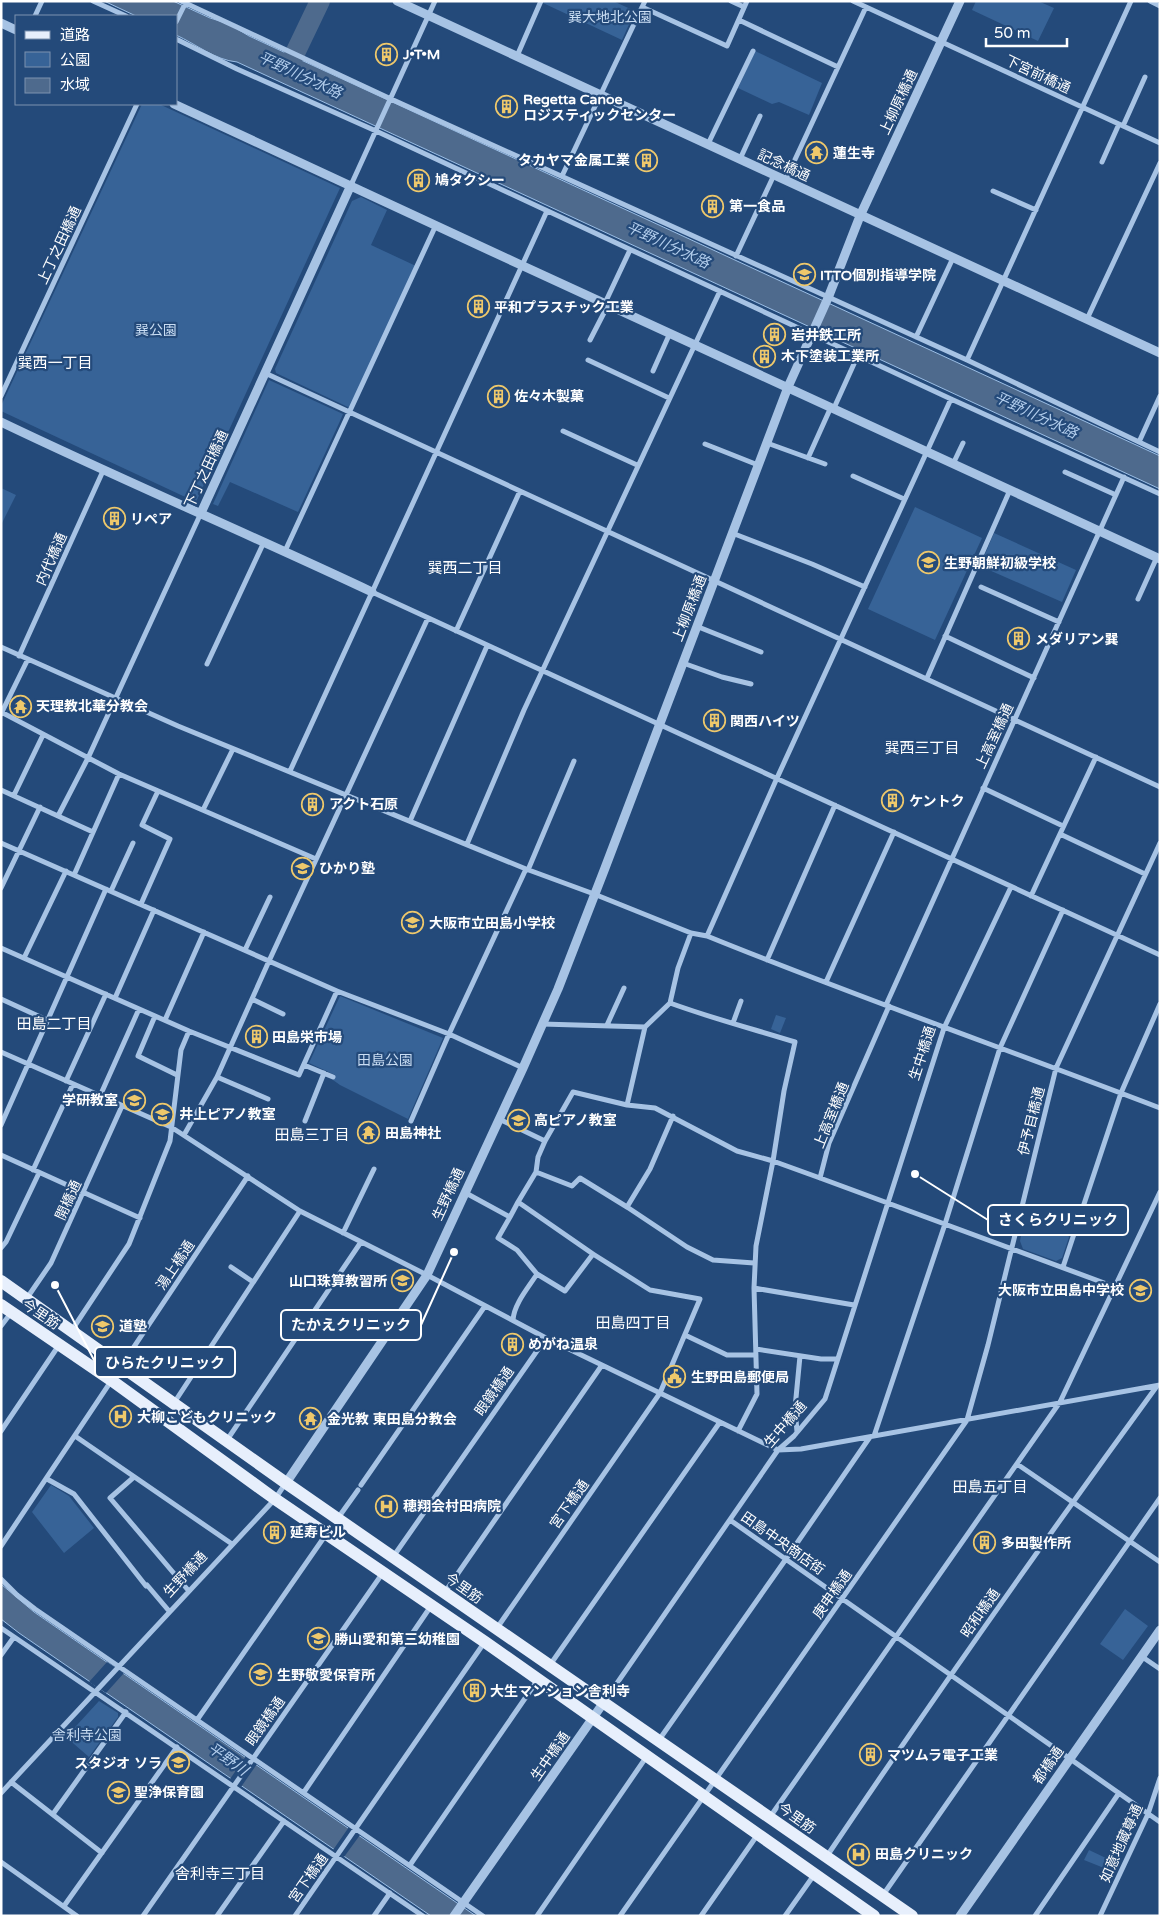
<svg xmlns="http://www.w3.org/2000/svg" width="1161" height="1917" viewBox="0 0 1161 1917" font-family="'Varela Round','Noto Sans JP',sans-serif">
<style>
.green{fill:#376397}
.water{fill:#4e6a8d;stroke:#9bbee5}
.pier{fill:#244a7a}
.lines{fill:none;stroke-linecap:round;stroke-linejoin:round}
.river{stroke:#4e6a8d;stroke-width:20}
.minor{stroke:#a7c3e4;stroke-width:5}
.tertiary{stroke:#a7c3e4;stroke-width:9}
.primary{stroke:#e7effc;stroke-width:12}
.labels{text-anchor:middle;stroke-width:4.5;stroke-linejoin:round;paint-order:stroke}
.park-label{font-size:14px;fill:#c9ddf3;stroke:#244a7a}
.poi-label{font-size:14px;font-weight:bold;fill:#fff;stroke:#244a7a;text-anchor:start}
.street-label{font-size:14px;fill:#fff;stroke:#244a7a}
.water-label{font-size:15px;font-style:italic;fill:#b2cdec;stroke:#244a7a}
.neighbourhood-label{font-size:15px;fill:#fff;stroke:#244a7a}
.leader{fill:none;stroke:#fff;stroke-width:2}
.callout-dot{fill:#fff;stroke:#244a7a;stroke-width:2}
.callout{fill:#244a7a;stroke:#fff;stroke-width:2}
.callout-label{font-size:15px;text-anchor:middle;font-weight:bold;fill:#fff}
</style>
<rect width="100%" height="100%" fill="#244a7a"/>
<!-- green -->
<path class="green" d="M544 1H613L635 11 622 40 543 3Z
M976 1H1038L1054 8 1038 41 972 10Z
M755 51 822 83 809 115 779 102 772 104 738 88Z
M142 104H159L340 188 196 502 1 411V406Z
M361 197 387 210 371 245 416 266 350 408 276 373 275 369 352 201Z
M269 380 343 414 340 421 298 512 230 482 218 506 213 504Z
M1 488 16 495 1 525Z
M915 507 982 538 935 640 868 609Z
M994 533 1076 570 1062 602 980 566Z
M340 996 443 1038 408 1119 340 1085 333 1080 335 1075 309 1063Z
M776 1015 786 1018 780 1033 771 1029Z
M1024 1220 1067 1233 1069 1237 1062 1258 1056 1261 1023 1249 1020 1241Z
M51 1485 69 1496 94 1528 64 1553 32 1512Z
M1125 1609 1148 1626 1123 1660 1100 1644Z
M99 1701 118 1713V1717L89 1757 66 1737Z
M1089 1850 1108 1859 1104 1868 1084 1860Z"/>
<!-- water -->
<path class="water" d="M104 1H173L210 18 229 24 249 36 1160 456V489L237 62C215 60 196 44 176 35V16H136Z
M1 1584 34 1612 476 1916H431L19 1633 1 1619Z"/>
<!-- pier -->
<path class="pier" d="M107 1662 124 1673 106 1693 89 1682Z
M246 1756 257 1764 241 1787 230 1779Z
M349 1827 360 1835 344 1857 333 1850Z"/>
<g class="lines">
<!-- river -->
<path class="river" d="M287 70 320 1"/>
<!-- minor -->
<path class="minor" d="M93 1 126 16
M181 1 391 99 967 360 1160 452
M731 1 744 7
M853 1 1160 143
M1150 1 1160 6
M642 7 727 46 747 1
M35 16 42 1
M739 20 838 67
M176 22 186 2
M176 39 237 69 376 131 951 399 1160 494
M517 56 541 1
M1123 126 1145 77
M708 144 753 51
M740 159 760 116
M1102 162 1119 124
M562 176 645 1
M785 181 866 7
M351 185 435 1
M993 191 1036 210
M736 256 774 175
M605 303 630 250
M1087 319 1160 163
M916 337 953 258
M590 340 608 305
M588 360 669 398
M967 360 1131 1
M653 371 670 333
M265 373 1160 787
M1 396 137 104
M834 408 858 355
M563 431 637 465
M1139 442 1160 396
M767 443 825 464
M705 444 758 465
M808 458 831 407
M953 464 963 443
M1065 472 1116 495
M853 476 904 499
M732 533 812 564 865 587
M285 551 436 225
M981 587 1059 622
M372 592 1160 955
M1138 599 1157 557
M696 626 761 652
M456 631 520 491
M945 636 1034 678
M1 647 178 726 526 869 594 894 691 933 707 936C857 997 1009 1050 1160 1108
M19 656 103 471
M683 663 722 677 751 684
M207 664 264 542
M927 678 1010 490
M1 712 119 774 316 859
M1 714 28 659
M290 771 547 211
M983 788 1063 826
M1 790 93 832
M14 795 43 735
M203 810 233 749
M58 816 88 758 201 513
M410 821 487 646
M1060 834 1145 874
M1 843 337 991 449 1034 523 1068
M467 844 524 710 720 291
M528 870 574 761
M74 875 119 774
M1 888 40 807
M111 891 133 843
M1031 896 1096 757
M141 904 170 839 142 825 158 791
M707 936 777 778 951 399
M1 948 189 1031 299 1075 337 991
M245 950 270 897
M24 958 66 871
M767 960 835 805
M826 982 894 832
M115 998 154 910
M1 999 47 1020
M252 999 283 1014
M670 1003 678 968 691 933
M886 1005 1124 477
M155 1016 138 1056 177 1075
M165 1020 204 932
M733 1023 741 1001
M542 1024 645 1027 670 1003C711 1018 753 1029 795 1042L784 1091 773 1161 756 1246 754 1288 757 1394 738 1431
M607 1025 624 988
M1 1052 171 1127 300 1211 427 1275 546 1338 778 1450 801 1449 1160 1385
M304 1065 333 1077
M217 1077 268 1099
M66 1081 106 994
M100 1096 139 1009
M627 1105 645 1027
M673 1116 650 1169 627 1207 687 1247 713 1260 754 1263
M499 1119 545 1141
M305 1121 324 1073
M411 1121 449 1034 526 869
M1 1125 106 889
M184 1135 217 1077 269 961 428 618
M1 1155 140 1218
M33 1170 73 1084
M536 1172 572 1186 580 1178 627 1207
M820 1178 829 1143 889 1006
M464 1192 510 1217 518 1202 593 1254 650 1290 700 1299 660 1393 497 1628
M518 1202 536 1172 538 1157 545 1141 573 1092 627 1105 655 1108 737 1151 773 1161 820 1178 1115 1287
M1019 1216 1074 1233
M510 1217 498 1238 517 1250 537 1274 565 1291 593 1254
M343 1233 374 1169
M1 1248 6 1242 39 1173
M231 1267 253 1282
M1063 1267 1121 1093 1160 1004
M754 1288 854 1305
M27 1298 51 1263 122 1106
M513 1320C514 1304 528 1288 537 1274
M1 1326 11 1313
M72 1330 129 1244 170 1141 181 1050 189 1031
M685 1335 727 1355H756
M756 1349 821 1359H836
M174 1403 300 1211
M1 1431 59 1345
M797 1432 795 1408 800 1356
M75 1436 232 1544
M874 1436 945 1224 1000 1048 1063 910
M227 1440 361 1242
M1017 1464 1160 1562
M134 1477 110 1498 188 1590
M47 1479 74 1494 146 1586 147 1585 169 1611
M361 1485 485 1306
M338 1518 358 1490
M730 1520 1160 1822
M1 1546 248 1176
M393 1557 546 1338
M1 1579 17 1595 35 1609 483 1916
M445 1592 602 1365
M1 1628 423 1916
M1 1655 14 1637
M1141 1656 1160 1669
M550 1665 720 1422
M604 1702 778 1450 794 1436 825 1399 944 1028 1011 887
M197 1720 327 1533
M659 1740 786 1559 870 1437
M11 1782 102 1853
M304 1792 431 1606
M1 1793 275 1499 285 1484
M53 1814 126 1712
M770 1817 1060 1402 1160 1192
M827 1856C934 1697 1044 1541 1157 1386
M1 1862 77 1916
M410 1865 537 1681
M883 1895 1160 1498
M64 1906 177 1747
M143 1916 382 1574
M217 1916 284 1821
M295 1916 484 1643
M374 1916 390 1893
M537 1916 647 1756
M620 1916 967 1420 988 1345 1056 1068 1160 843
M701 1916 758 1834
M785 1916 814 1875
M1035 1916 1119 1793
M1100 1916 1148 1814 1160 1778"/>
<!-- tertiary -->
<path class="tertiary" d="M397 1 1160 353
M1 23 16 30
M174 104 521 265 1160 559
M1 422C124 481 249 534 372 592
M201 513 351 185
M286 1483 427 1275 523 1068 558 989 605 868 788 387 828 298 860 216 960 1
M454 1916 604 1702
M960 1916 1160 1630"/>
<!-- primary -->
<path class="primary" d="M1 1281 286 1483 912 1916
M1 1305 111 1380 275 1499 485 1642 874 1916"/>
</g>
<!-- icons -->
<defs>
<symbol id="building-ring" viewBox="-11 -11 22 22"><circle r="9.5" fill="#244a7a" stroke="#eec86b" stroke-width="1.5"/><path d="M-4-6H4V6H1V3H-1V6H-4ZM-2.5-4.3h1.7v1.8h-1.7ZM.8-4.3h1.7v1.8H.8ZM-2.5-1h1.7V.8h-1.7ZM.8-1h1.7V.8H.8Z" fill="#eec86b"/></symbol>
<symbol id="temple-ring" viewBox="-11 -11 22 22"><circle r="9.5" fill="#244a7a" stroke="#eec86b" stroke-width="1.5"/><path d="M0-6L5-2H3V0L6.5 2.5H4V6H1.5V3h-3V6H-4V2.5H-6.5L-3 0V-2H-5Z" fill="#eec86b"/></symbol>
<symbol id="school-ring" viewBox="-11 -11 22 22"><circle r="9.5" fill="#244a7a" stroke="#eec86b" stroke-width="1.5"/><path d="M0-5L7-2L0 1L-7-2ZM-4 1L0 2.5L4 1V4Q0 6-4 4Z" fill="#eec86b"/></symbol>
<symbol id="civic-ring" viewBox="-11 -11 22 22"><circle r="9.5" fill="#244a7a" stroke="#eec86b" stroke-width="1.5"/><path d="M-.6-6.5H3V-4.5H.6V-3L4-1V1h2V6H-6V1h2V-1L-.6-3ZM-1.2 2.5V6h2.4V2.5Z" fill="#eec86b"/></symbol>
<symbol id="hospital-ring" viewBox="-11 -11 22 22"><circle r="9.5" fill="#244a7a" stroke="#eec86b" stroke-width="1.5"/><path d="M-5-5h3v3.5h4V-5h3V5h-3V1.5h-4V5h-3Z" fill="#eec86b"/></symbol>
</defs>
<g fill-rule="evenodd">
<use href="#building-ring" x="374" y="42" width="25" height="25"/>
<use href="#building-ring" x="494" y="94" width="25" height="25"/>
<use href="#temple-ring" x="804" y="140" width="25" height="25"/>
<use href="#building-ring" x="634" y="148" width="25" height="25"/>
<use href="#building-ring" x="406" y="168" width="25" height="25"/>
<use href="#building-ring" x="700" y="194" width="25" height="25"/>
<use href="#school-ring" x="792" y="262" width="25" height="25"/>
<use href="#building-ring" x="466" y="294" width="25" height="25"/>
<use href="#building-ring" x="762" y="322" width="25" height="25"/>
<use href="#building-ring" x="752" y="344" width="25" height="25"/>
<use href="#building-ring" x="486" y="384" width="25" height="25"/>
<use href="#building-ring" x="102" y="506" width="25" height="25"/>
<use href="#school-ring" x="916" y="550" width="25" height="25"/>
<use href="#building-ring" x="1006" y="626" width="25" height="25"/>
<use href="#temple-ring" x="8" y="694" width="25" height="25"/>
<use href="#building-ring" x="702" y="708" width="25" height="25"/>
<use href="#building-ring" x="880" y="788" width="25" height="25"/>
<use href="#building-ring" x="300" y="792" width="25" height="25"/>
<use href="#school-ring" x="290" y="856" width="25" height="25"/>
<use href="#school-ring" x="400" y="910" width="25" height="25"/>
<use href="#building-ring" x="244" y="1024" width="25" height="25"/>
<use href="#school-ring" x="122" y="1088" width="25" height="25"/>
<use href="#school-ring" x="150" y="1102" width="25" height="25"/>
<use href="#school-ring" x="506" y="1108" width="25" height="25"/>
<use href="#temple-ring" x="356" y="1120" width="25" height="25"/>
<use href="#school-ring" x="390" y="1268" width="25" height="25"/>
<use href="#school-ring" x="1128" y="1278" width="25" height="25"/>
<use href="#school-ring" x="90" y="1314" width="25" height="25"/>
<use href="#building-ring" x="500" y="1332" width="25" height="25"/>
<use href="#civic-ring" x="662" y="1364" width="25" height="25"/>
<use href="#hospital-ring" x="108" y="1404" width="25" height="25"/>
<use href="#temple-ring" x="298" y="1406" width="25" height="25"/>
<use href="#hospital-ring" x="374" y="1494" width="25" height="25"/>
<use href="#building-ring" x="262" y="1520" width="25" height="25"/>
<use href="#building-ring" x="972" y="1530" width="25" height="25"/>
<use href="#school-ring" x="306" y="1626" width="25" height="25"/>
<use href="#school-ring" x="248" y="1662" width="25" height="25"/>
<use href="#building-ring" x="462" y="1678" width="25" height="25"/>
<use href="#building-ring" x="858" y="1742" width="25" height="25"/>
<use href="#school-ring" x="166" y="1750" width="25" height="25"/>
<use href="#school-ring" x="106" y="1780" width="25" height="25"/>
<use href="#hospital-ring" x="846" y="1842" width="25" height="25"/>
</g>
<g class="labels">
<!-- park labels -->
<g class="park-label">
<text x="610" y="22">巽大地北公園</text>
<text x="156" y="335">巽公園</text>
<text x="385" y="1065">田島公園</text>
<text x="87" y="1740">舎利寺公園</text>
</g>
<!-- poi labels -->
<g class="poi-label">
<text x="403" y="59">J•T•M</text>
<text x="523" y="104">Regetta Canoe<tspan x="523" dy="16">ロジスティックセンター</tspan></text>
<text x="833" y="158">蓮生寺</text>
<text x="630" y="165" text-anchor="end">タカヤマ金属工業</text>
<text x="435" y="185">鳩タクシー</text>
<text x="729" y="211">第一食品</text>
<text x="820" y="280">ITTO個別指導学院</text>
<text x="494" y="312">平和プラスチック工業</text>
<text x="791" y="340">岩井鉄工所</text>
<text x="781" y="361">木下塗装工業所</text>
<text x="514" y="401">佐々木製菓</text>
<text x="130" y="524">リペア</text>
<text x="944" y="568">生野朝鮮初級学校</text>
<text x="1035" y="644">メダリアン巽</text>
<text x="36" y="711">天理教北華分教会</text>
<text x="730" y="726">関西ハイツ</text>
<text x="909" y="806">ケントク</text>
<text x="329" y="809">アクト石原</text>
<text x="319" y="873">ひかり塾</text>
<text x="429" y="928">大阪市立田島小学校</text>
<text x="272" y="1042">田島栄市場</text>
<text x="118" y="1105" text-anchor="end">学研教室</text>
<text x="179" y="1119">井上ピアノ教室</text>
<text x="534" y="1125">高ピアノ教室</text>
<text x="385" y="1138">田島神社</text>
<text x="387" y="1286" text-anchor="end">山口珠算教習所</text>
<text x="1124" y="1295" text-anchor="end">大阪市立田島中学校</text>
<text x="119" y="1331">道塾</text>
<text x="528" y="1349">めがね温泉</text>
<text x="691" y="1382">生野田島郵便局</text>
<text x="137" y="1422">大柳こどもクリニック</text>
<text x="327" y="1424">金光教 東田島分教会</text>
<text x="403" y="1511">穂翔会村田病院</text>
<text x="290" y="1537">延寿ビル</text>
<text x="1001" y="1548">多田製作所</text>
<text x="334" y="1644">勝山愛和第三幼稚園</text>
<text x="277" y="1680">生野敬愛保育所</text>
<text x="490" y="1696">大生マンション舎利寺</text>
<text x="887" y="1760">マツムラ電子工業</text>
<text x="162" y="1768" text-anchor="end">スタジオ ソラ</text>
<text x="134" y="1797">聖浄保育園</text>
<text x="875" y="1859">田島クリニック</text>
</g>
<!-- street labels -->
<g class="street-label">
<text transform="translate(1038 74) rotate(25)" y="5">下宮前橋通</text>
<text transform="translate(898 102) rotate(-65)" y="5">上柳原橋通</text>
<text transform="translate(784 165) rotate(25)" y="5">記念橋通</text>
<text transform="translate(59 245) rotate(-65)" y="5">上丁之田橋通</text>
<text transform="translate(206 469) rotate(-65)" y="5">下丁之田橋通</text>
<text transform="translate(51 559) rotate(-66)" y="5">内代橋通</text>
<text transform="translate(689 608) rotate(-69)" y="5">上柳原橋通</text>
<text transform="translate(994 736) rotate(-65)" y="5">上高室橋通</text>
<text transform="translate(922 1053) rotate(-72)" y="5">生中橋通</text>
<text transform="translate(831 1115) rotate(-68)" y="5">上高室橋通</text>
<text transform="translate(1031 1121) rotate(-76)" y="5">伊予目橋通</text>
<text transform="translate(448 1194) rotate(-65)" y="5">生野橋通</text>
<text transform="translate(68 1200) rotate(-65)" y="5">開橋通</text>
<text transform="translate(175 1265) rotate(-56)" y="5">湯上橋通</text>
<text transform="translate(41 1314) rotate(34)" y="5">今里筋</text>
<text transform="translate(494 1391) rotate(-55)" y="5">眼鏡橋通</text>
<text transform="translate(785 1424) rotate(-49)" y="5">生中橋通</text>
<text transform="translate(569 1504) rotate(-55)" y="5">宮下橋通</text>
<text transform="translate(783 1543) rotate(35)" y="5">田島中央商店街</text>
<text transform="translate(185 1574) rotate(-47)" y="5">生野橋通</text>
<text transform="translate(464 1588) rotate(35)" y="5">今里筋</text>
<text transform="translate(832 1594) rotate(-55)" y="5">庚申橋通</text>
<text transform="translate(980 1613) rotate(-55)" y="5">昭和橋通</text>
<text transform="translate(265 1721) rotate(-55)" y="5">眼鏡橋通</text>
<text transform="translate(550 1756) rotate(-55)" y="5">生中橋通</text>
<text transform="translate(1048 1765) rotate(-55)" y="5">都橋通</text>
<text transform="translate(797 1818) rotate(35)" y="5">今里筋</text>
<text transform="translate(1121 1843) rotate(-66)" y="5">如意地蔵尊通</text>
<text transform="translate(308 1878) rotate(-55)" y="5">宮下橋通</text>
</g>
<!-- water labels -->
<g class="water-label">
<text transform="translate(300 75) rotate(25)" y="5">平野川分水路</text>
<text transform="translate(668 245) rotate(25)" y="5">平野川分水路</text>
<text transform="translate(1036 415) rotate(25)" y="5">平野川分水路</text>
<text transform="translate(228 1759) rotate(35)" y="5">平野川</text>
</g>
<!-- neighbourhood labels -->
<g class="neighbourhood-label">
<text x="55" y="368">巽西一丁目</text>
<text x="465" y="573">巽西二丁目</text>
<text x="922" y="753">巽西三丁目</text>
<text x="54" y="1029">田島二丁目</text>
<text x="312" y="1140">田島三丁目</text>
<text x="633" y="1328">田島四丁目</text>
<text x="990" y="1492">田島五丁目</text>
<text x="220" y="1879">舎利寺三丁目</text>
</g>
</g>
<!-- callouts -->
<path class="leader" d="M915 1174L988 1220M454 1252L421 1325M55 1285L95 1362"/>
<g class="callout-dot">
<circle cx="915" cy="1174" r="5"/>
<circle cx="454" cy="1252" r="5"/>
<circle cx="55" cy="1285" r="5"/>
</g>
<g class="callout">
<rect x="988" y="1205" width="140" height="30" rx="5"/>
<rect x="281" y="1310" width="140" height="30" rx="5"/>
<rect x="95" y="1347" width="140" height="30" rx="5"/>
</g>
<g class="callout-label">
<text x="1058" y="1225">さくらクリニック</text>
<text x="351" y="1330">たかえクリニック</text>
<text x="165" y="1368">ひらたクリニック</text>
</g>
<!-- border -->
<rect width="1161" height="1917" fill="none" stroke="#ffffff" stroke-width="5"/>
<!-- legend -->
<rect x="15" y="15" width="162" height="90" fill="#244a7a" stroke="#7c92af"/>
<rect x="25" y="31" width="25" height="8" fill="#e7effc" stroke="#7c92af"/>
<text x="60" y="40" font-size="15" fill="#ffffff">道路</text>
<rect x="25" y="52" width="25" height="15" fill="#376397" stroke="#7c92af"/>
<text x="60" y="65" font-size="15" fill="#ffffff">公園</text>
<rect x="25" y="78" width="25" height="15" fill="#4e6a8d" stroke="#7c92af"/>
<text x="60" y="90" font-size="15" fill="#ffffff">水域</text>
<!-- scale -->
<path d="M986 38v8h81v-8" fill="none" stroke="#ffffff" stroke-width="2.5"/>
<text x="994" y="38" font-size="15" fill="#ffffff" stroke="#244a7a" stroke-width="4" paint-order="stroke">50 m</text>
</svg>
